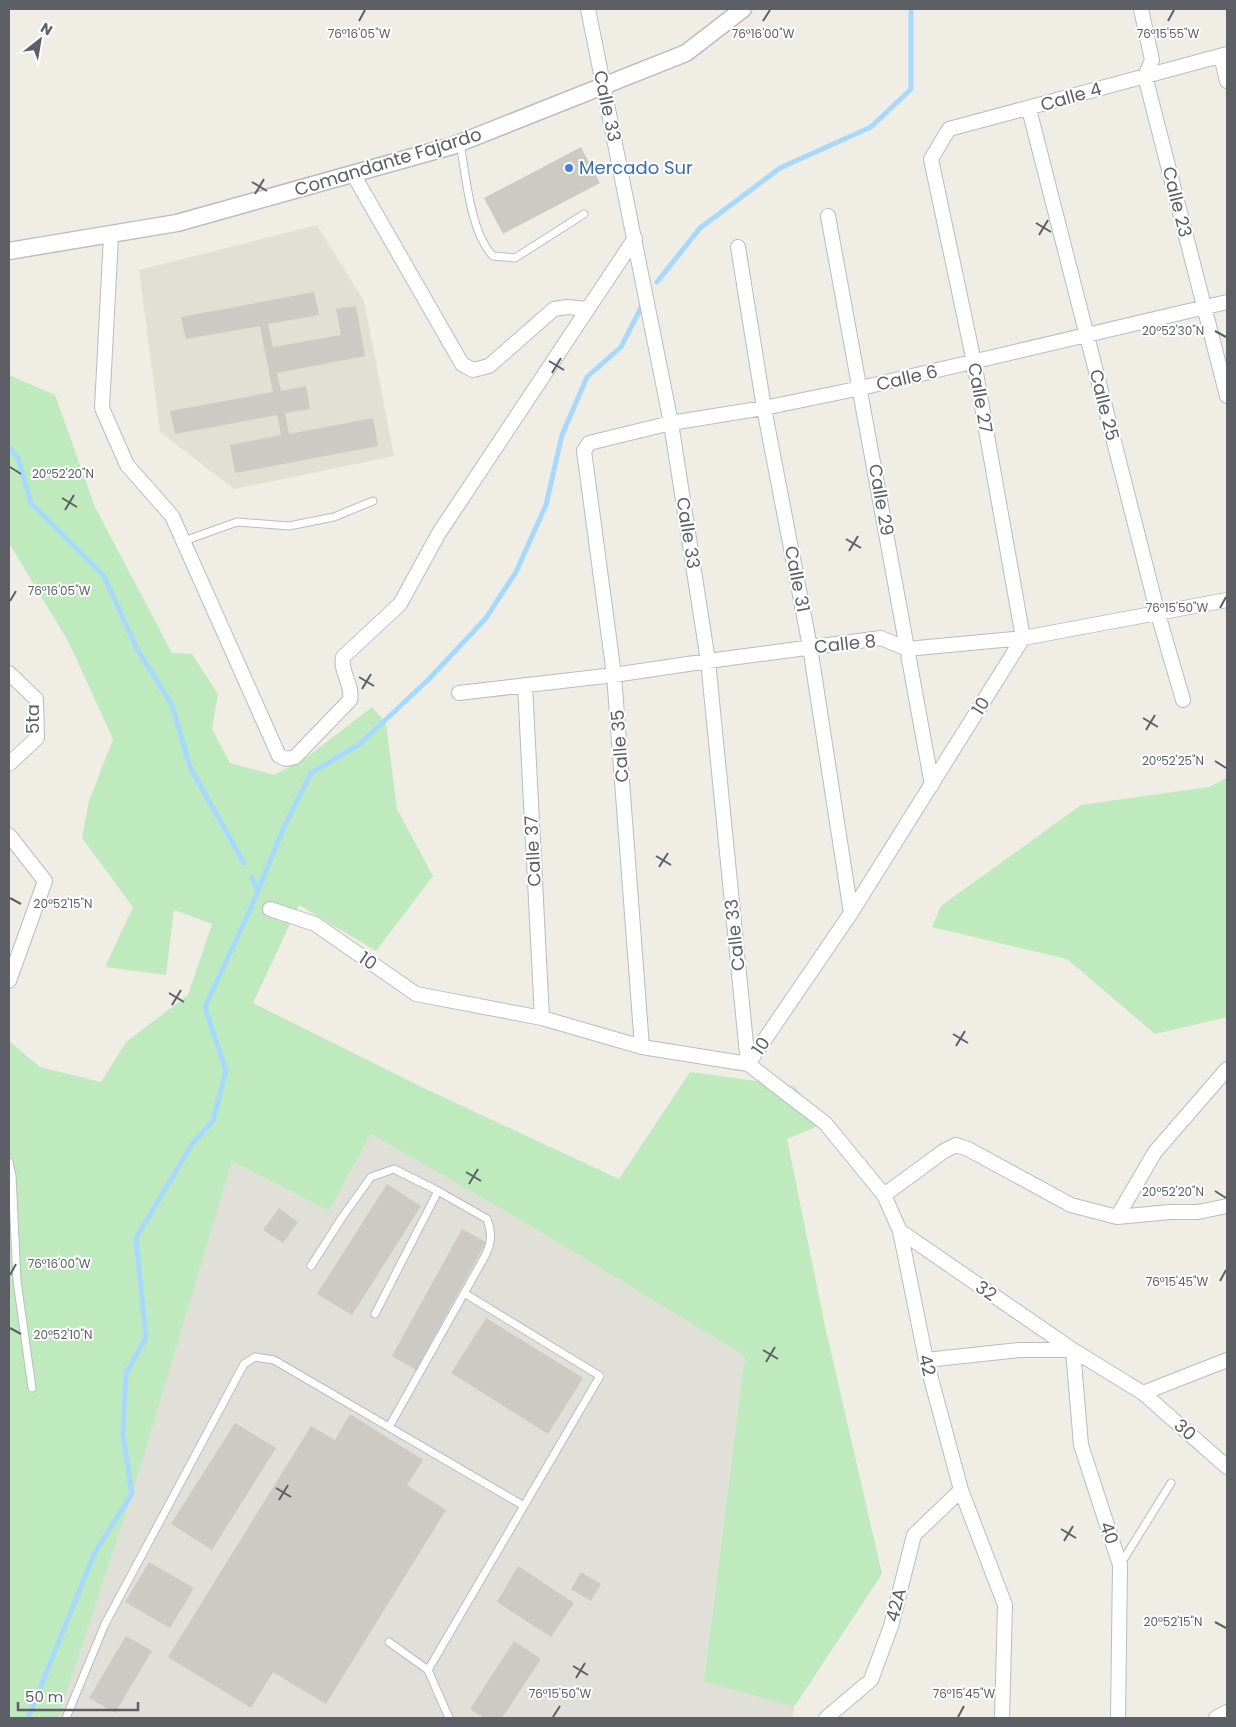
<svg xmlns="http://www.w3.org/2000/svg" width="1236" height="1727" viewBox="0 0 1236 1727" font-family="Poppins,sans-serif">
<style>
.industrial{fill:#e0dfd8}
.education{fill:#e2dfd4}
.green{fill:#beeabe}
.lines{fill:none;stroke-linecap:round;stroke-linejoin:round}
.stream{stroke:#a5d9ff;stroke-width:5}
.building{fill:#cdcac3}
.service-casing{stroke:#b9bcc1;stroke-width:9}
.minor-casing{stroke:#b9bcc1;stroke-width:16}
.tertiary-casing{stroke:#b9bcc1;stroke-width:19}
.service{stroke:#fff;stroke-width:7}
.minor{stroke:#fff;stroke-width:14}
.tertiary{stroke:#fff;stroke-width:16}
.ticks{fill:none;stroke:#5c6066;stroke-width:2}
.shop-dot{fill:#3f7fe0;stroke:#fff;stroke-width:2}
.labels{text-anchor:middle;stroke-width:4;stroke-linejoin:round;paint-order:stroke}
.street-label{font-size:18px;fill:#5c6066;stroke:#fff}
.shop-label{font-size:18px;fill:#366cbe;stroke:#fff;text-anchor:start}
.ticks-label{font-size:12px;text-anchor:middle;fill:#5c6066;stroke:#fff;stroke-width:4;stroke-linejoin:round;paint-order:stroke}
</style>
<rect width="100%" height="100%" fill="#f0ede4"/>
<!-- industrial -->
<path class="industrial" d="M371 1134 529 1225 745 1356 704 1680 794 1707 793 1718H58L232 1161 329 1211Z"/>
<!-- education -->
<path class="education" d="M317 225 364 301 394 456 234 489 160 432 139 270Z"/>
<!-- green -->
<path class="green" d="M9 375 55 395 95 507 172 653 192 654 218 694 212 729 230 763 274 775 306 758 372 707 386 723 397 809 433 876 376 951 299 905 253 1003 426 1089 619 1179 690 1072 794 1086 825 1123 787 1139 825 1326 882 1574 794 1707 704 1681 745 1356 529 1225 371 1134 329 1211 232 1161 132 1494 58 1718H9V1041L40 1067 101 1082 126 1042 188 995 212 924 174 910 166 975 105 967 133 907 82 838 89 801 113 739 68 641 9 543Z
M1227 778V1017L1155 1034 1067 959 932 927 941 906 1081 805 1209 787Z"/>
<g class="lines">
<!-- stream -->
<path class="stream" d="M657 282 700 228 780 168 871 127 911 89V9
M9 448 18 458 31 503 104 576 136 647 172 705 190 767 244 863
M252 878 258 890
M28 1718 95 1552 132 1494 123 1434 126 1374 146 1337 136 1238 193 1143 213 1121 226 1071 205 1007 251 908 284 827 311 773 360 744 429 679 486 618 516 572 546 505 562 435 587 377 621 347 644 302"/>
</g>
<!-- building -->
<path class="building" d="M581 147 600 183 503 234 484 198Z
M314 292 319 315 268 324 273 347 341 335 336 309 356 306 365 356 277 373 281 391 306 386 310 409 285 413 289 434 373 418 378 446 235 473 230 445 281 435 277 415 175 434 170 411 273 392 260 326 186 339 181 317Z
M387 1184 421 1206 352 1315 317 1294Z
M279 1208 298 1222 283 1243 263 1230Z
M462 1229 486 1242 416 1370 392 1356Z
M486 1318 583 1378 548 1434 451 1373Z
M350 1414 423 1460 407 1485 446 1510 326 1704 273 1672 251 1708 168 1657 311 1426 335 1440Z
M235 1423 276 1448 212 1550 171 1524Z
M149 1562 194 1588 170 1628 125 1602Z
M518 1566 574 1603 551 1637 497 1602Z
M581 1572 601 1584 591 1601 571 1589Z
M126 1636 152 1651 115 1713 89 1698Z
M514 1641 541 1659 502 1718H484L470 1709Z"/>
<g class="lines">
<defs>
<path id="service" d="M460 143C466 176 470 232 493 256L515 258 584 214
M184 541 237 522 289 526 334 517 373 501
M9 1162 12 1176 17 1281 32 1388
M311 1266 343 1216 371 1177 394 1169 438 1191 487 1219C492 1233 492 1242 485 1256L389 1427
M375 1314 438 1191
M1120 1565 1171 1483
M389 1642 428 1670
M66 1718 105 1624 244 1364 255 1357 274 1360 524 1506
M449 1718 428 1670 600 1376 464 1293"/>
<path id="minor" d="M588 9 671 423 708 661 748 1064
M1141 9 1152 60 1145 76 1227 396
M1221 56 1227 81
M1029 109 1158 614 1183 700
M353 174 462 364 473 370 489 366 554 309 567 307 588 309
M828 216 932 785
M111 236 102 408 127 465 172 516 279 756 286 759 295 757 350 700C353 684 340 672 343 657L400 604 439 533 635 238
M738 247 764 408 810 647 851 913
M9 673 36 699 37 738 9 764
M525 685 542 1018
M459 693 614 675 708 661 881 638 907 649 1023 638 1227 600
M9 835 45 881 9 981
M270 909 315 924 416 994 542 1018 642 1047 748 1064 825 1123 884 1195 900 1231 926 1360 961 1490 1005 1605 1002 1718
M642 1047 614 675 584 451 589 443 671 423 764 408 861 388 1227 302
M748 1064 851 913 1023 638 974 362 931 159 949 129 1227 54
M884 1195 944 1151 956 1145 968 1149 1071 1205 1117 1217 1170 1212H1198L1227 1206
M1117 1217 1155 1152 1227 1069
M900 1231 1073 1350 1143 1393 1227 1467
M1073 1350 1081 1445 1120 1565 1118 1718
M926 1360 1019 1350H1073
M1143 1393 1227 1360
M826 1718 871 1680 891 1626 914 1535 961 1490
M1216 1718 1227 1712"/>
<path id="tertiary" d="M9 251 177 223 452 146 686 53 743 9"/>
</defs>
<!-- service casing -->
<use href="#service" class="service-casing"/>
<!-- minor casing -->
<use href="#minor" class="minor-casing"/>
<!-- tertiary casing -->
<use href="#tertiary" class="tertiary-casing"/>
<!-- service -->
<use href="#service" class="service"/>
<!-- minor -->
<use href="#minor" class="minor"/>
<!-- tertiary -->
<use href="#tertiary" class="tertiary"/>
</g>
<!-- ticks -->
<path class="ticks" d="M359 21 365 10M763 21 770 10M1168 21 1174 10M252 182 267 191M255 194 264 179M1036 223 1051 232M1039 235 1048 220M1215 331 1226 337M549 361 564 370M552 373 561 358M10 467 21 474M62 498 77 507M65 510 74 495M846 539 861 548M849 551 858 536M10 601 16 591M1220 608 1226 597M359 677 374 686M362 689 371 674M1143 718 1158 727M1146 730 1155 715M1215 761 1226 768M656 856 671 865M659 867 668 853M10 898 21 904M169 993 184 1002M172 1005 181 990M953 1034 968 1043M956 1046 965 1031M466 1172 481 1181M469 1184 478 1169M1215 1191 1226 1198M10 1275 16 1264M1220 1281 1226 1270M10 1328 21 1334M763 1350 778 1359M766 1362 775 1347M276 1488 291 1497M279 1500 288 1485M1061 1529 1076 1538M1064 1541 1073 1526M1215 1622 1226 1628M573 1666 588 1675M576 1678 585 1663M553 1717 560 1706M958 1717 964 1706"/>
<!-- markers -->
<circle class="shop-dot" cx="569" cy="168" r="5"/>
<g class="labels">
<!-- street labels -->
<g class="street-label">
<text transform="translate(1071 97) rotate(-16)" y="6">Calle 4</text>
<text transform="translate(607 106) rotate(78)" y="6">Calle 33</text>
<text transform="translate(388 162) rotate(-17)" y="6">Comandante Fajardo</text>
<text transform="translate(1177 202) rotate(76)" y="6">Calle 23</text>
<text transform="translate(907 378) rotate(-13)" y="6">Calle 6</text>
<text transform="translate(980 398) rotate(80)" y="6">Calle 27</text>
<text transform="translate(1104 405) rotate(76)" y="6">Calle 25</text>
<text transform="translate(881 500) rotate(80)" y="6">Calle 29</text>
<text transform="translate(688 533) rotate(81)" y="6">Calle 33</text>
<text transform="translate(797 579) rotate(79)" y="6">Calle 31</text>
<text transform="translate(845 644) rotate(-6)" y="6">Calle 8</text>
<text transform="translate(981 706) rotate(-58)" y="6">10</text>
<text transform="translate(33 719) rotate(-90)" y="6">5ta</text>
<text transform="translate(620 746) rotate(-94)" y="6">Calle 35</text>
<text transform="translate(533 851) rotate(-93)" y="6">Calle 37</text>
<text transform="translate(735 935) rotate(-96)" y="6">Calle 33</text>
<text transform="translate(368 961) rotate(34)" y="6">10</text>
<text transform="translate(761 1046) rotate(-56)" y="6">10</text>
<text transform="translate(986 1291) rotate(34)" y="6">32</text>
<text transform="translate(927 1365) rotate(76)" y="6">42</text>
<text transform="translate(1185 1430) rotate(41)" y="6">30</text>
<text transform="translate(1109 1533) rotate(72)" y="6">40</text>
<text transform="translate(896 1605) rotate(-75)" y="6">42A</text>
</g>
<!-- shop labels -->
<g class="shop-label">
<text x="579" y="174">Mercado Sur</text>
</g>
</g>
<g class="ticks-label">
<text x="763" y="38">76°16'00"W</text>
<text x="359" y="38">76°16'05"W</text>
<text x="1168" y="38">76°15'55"W</text>
<text x="1173" y="335">20°52'30"N</text>
<text x="63" y="478">20°52'20"N</text>
<text x="59" y="595">76°16'05"W</text>
<text x="1177" y="612">76°15'50"W</text>
<text x="1173" y="765">20°52'25"N</text>
<text x="63" y="908">20°52'15"N</text>
<text x="1173" y="1196">20°52'20"N</text>
<text x="59" y="1268">76°16'00"W</text>
<text x="1177" y="1286">76°15'45"W</text>
<text x="63" y="1339">20°52'10"N</text>
<text x="1173" y="1626">20°52'15"N</text>
<text x="560" y="1698">76°15'50"W</text>
<text x="964" y="1698">76°15'45"W</text>
</g>
<!-- border -->
<rect width="1236" height="1727" fill="none" stroke="#5c6066" stroke-width="20"/>
<!-- north arrow -->
<g transform="translate(40 40) rotate(31)" stroke="#ffffff" stroke-width="4" paint-order="stroke">
<path d="M0-4L9 19L0 12L-9 19Z" fill="#5c6066"/>
<text y="-8" font-size="14" font-weight="bold" text-anchor="middle" fill="#5c6066">N</text>
</g>
<!-- scale -->
<path d="M18 1702v8h120v-8" fill="none" stroke="#5c6066" stroke-width="2.5"/>
<text x="25" y="1702" font-size="15" fill="#5c6066" stroke="#ffffff" stroke-width="4" paint-order="stroke">50 m</text>
</svg>
